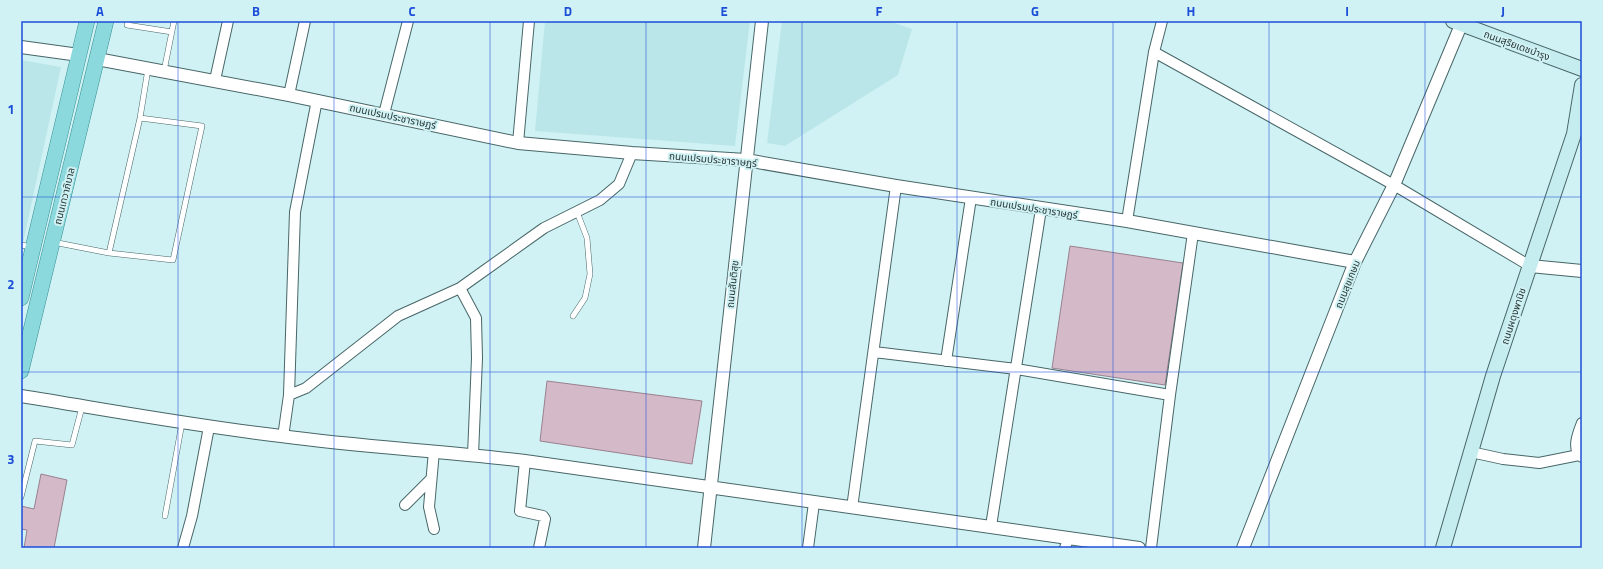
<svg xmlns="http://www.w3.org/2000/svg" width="1603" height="569" viewBox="0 0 1603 569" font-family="'Titillium Web','Noto Sans Thai',sans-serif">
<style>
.built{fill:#bbe6e9}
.building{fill:#d4bac8;stroke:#9a818f}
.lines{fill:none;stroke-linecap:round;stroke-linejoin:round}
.service-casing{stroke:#486668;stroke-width:6}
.minor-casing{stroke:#486668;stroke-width:12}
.tertiary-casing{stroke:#486668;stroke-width:14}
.secondary-casing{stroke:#486668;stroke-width:16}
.primary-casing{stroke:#378f93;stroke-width:16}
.service{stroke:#fff;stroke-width:5}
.minor{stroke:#fff;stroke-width:10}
.tertiary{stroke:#fff;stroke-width:12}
.secondary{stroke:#c5ecee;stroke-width:14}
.primary{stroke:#8cd9dd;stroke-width:15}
.grid{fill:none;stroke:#1d4ed8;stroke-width:1;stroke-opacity:0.55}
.labels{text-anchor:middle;stroke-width:4;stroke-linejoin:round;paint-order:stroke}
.street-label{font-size:10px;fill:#273535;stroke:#d0f2f4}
.neatline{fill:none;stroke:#1d4ed8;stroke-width:1.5}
.grid-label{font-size:13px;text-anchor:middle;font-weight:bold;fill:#1d4ed8}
</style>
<rect width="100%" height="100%" fill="#d0f2f4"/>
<!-- built -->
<path class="built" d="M545 21H750L735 146 535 131Z
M782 21H889L912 29 898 75 785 146 767 143Z
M21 60 61 67 23 243 21 242Z"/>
<!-- building -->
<path class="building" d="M1070 246 1183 263 1165 385 1052 368Z
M547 381 702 401 692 464 540 441Z
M41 474 67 480 54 548H24L27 530 21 529V506L34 509Z"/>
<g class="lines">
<defs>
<path id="service" d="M128 21 127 25 172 32
M164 71 174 21
M53 242 109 253 173 260 202 126 140 118
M21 245 32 247
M109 253 140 118 148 69
M573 316 585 298 590 274 587 238 577 212
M21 497 35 441 72 445 82 407
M165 516 182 423"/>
<path id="minor" d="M1154 52 1394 185 1530 266
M215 80 228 21
M289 95 305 21
M384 114 408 21
M518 143 529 21
M1127 221 1154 52 1162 21
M460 288 476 318 477 358 473 455
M874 352 1016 369 1170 395
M946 361 971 198
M289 395 306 388 398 316 460 288 544 228 600 200 619 184 632 153
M1582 423C1578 433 1571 450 1582 457
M283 437 289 395 295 212 317 100
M434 451 429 507 434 529
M1471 452 1503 459 1539 463 1579 455
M525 461 520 511 543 516 545 519 539 548
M405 505 431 479
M852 508 896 186
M991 526 1041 209
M183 548 192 516 209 427
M808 548 814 503
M1065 548 1068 539
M1151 548 1170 395 1193 233"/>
<path id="tertiary" d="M21 47 79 55
M97 59 289 95 518 143 632 153 746 160 896 186 1127 221 1355 262
M1530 266 1582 271
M21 396C108 410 194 426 281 436 362 447 444 451 525 461L1139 548
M704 548 762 21
M1243 548 1355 262 1394 185 1461 25"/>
<path id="secondary" d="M1453 21 1582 69
M1443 548 1493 376 1574 134 1582 85"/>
<path id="primary" d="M21 298 87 21
M21 371 106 21"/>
</defs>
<!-- service casing -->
<use href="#service" class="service-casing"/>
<!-- minor casing -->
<use href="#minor" class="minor-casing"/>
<!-- tertiary casing -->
<use href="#tertiary" class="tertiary-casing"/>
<!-- secondary casing -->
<use href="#secondary" class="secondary-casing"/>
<!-- primary casing -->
<use href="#primary" class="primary-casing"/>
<!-- service -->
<use href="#service" class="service"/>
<!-- minor -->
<use href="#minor" class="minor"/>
<!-- tertiary -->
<use href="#tertiary" class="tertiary"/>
<!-- secondary -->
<use href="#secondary" class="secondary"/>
<!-- primary -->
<use href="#primary" class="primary"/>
</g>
<!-- grid -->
<path class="grid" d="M178 21V548M334 21V548M490 21V548M646 21V548M802 21V548M957 21V548M1113 21V548M1269 21V548M1425 21V548M21 197H1582M21 372H1582"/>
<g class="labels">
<!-- street labels -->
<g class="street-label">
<text transform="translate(1517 45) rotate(20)" y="4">ถนนสุริยเดชบำรุง</text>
<text transform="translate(393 116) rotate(12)" y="4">ถนนเปรมประชาราษฏร์</text>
<text transform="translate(713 159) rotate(5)" y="4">ถนนเปรมประชาราษฏร์</text>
<text transform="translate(64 196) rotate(-76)" y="4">ถนนเทวาภิบาล</text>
<text transform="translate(1034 208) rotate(9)" y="4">ถนนเปรมประชาราษฏร์</text>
<text transform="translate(732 284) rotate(-84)" y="4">ถนนสันติสุข</text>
<text transform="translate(1347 284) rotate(-68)" y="4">ถนนสุขเกษม</text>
<text transform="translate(1513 316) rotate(-72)" y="4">ถนนผดุงพานิช</text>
</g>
</g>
<!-- border -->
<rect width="1603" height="569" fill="none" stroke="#d0f2f4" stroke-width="44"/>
<rect x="22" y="22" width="1559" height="525" class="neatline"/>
<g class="grid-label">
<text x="100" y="16">A</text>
<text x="256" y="16">B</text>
<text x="412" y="16">C</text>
<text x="568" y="16">D</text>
<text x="724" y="16">E</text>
<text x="879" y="16">F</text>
<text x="1035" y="16">G</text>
<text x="1191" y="16">H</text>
<text x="1347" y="16">I</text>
<text x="1503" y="16">J</text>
<text x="11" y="114">1</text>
<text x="11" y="289">2</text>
<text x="11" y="464">3</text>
</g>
</svg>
